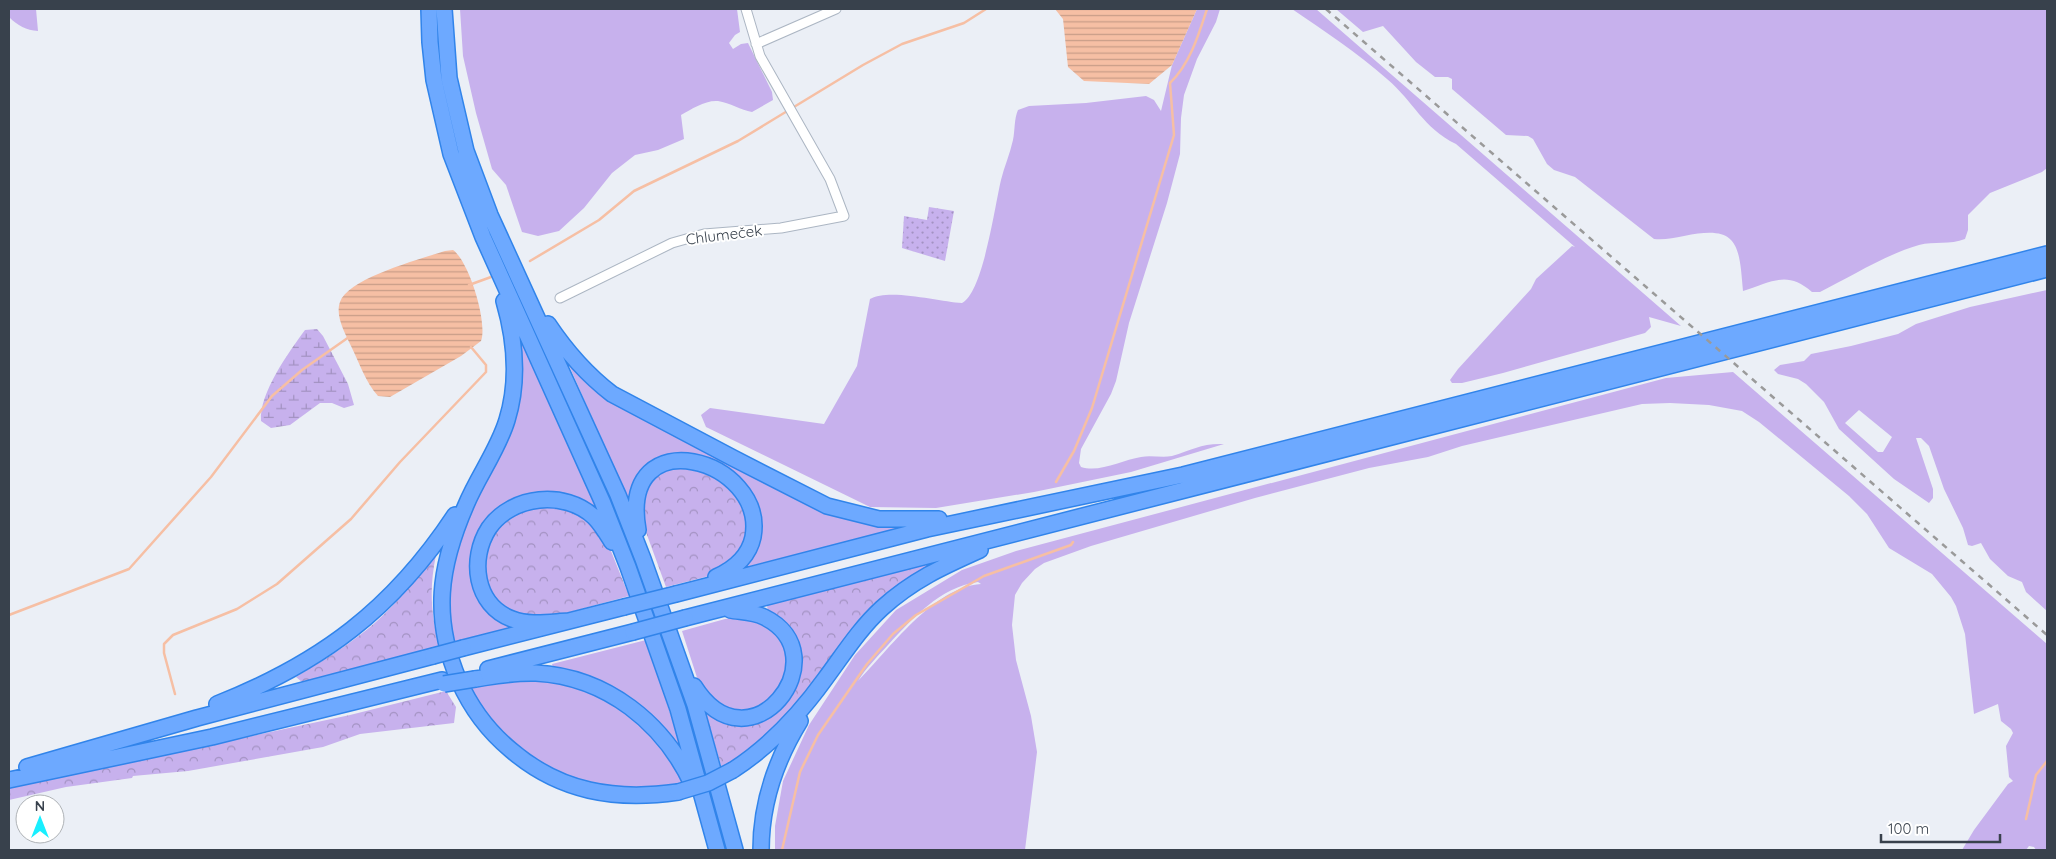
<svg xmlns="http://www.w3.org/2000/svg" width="2056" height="859" viewBox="0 0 2056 859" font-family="Quicksand,sans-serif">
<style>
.grass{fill:#c7b1ed;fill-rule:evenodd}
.forest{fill:url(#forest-crowns)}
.wetland{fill:url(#wetland-marsh)}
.garden{fill:url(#garden-dots)}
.water{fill:url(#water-rules)}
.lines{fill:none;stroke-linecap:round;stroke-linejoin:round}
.stream{stroke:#f6bfa4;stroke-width:2.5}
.street-casing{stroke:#acb6c3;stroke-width:11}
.highway-casing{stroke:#3184ea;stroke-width:18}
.street{stroke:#fff;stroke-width:9}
.highway{stroke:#6da9ff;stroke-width:15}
.rail{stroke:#9a9a9a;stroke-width:2.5;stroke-dasharray:6 6;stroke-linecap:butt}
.highway-bridge-casing{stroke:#3184ea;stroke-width:18;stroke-linecap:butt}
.highway-bridge{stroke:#6da9ff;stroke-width:15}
.labels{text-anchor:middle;stroke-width:4;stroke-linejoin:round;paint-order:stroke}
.street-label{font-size:15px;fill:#38414c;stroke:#fff}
</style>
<defs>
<pattern id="forest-crowns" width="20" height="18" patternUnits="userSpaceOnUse" patternTransform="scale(1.25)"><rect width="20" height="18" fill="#c7b1ed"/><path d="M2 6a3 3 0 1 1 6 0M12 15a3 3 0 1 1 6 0" fill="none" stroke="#a392c2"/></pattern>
<pattern id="wetland-marsh" width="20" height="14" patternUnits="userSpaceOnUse" patternTransform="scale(1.25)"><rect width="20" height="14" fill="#c7b1ed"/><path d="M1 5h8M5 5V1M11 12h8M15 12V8" fill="none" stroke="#a392c2"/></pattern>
<pattern id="garden-dots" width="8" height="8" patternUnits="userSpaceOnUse" patternTransform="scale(1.25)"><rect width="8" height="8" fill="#c7b1ed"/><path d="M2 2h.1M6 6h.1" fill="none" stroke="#a392c2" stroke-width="1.8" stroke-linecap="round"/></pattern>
<pattern id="water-rules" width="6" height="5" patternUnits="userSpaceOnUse" patternTransform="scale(1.25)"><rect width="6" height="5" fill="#f6bfa4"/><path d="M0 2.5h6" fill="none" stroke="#c89d88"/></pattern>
</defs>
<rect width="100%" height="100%" fill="#ebeff6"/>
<!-- grass -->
<path class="grass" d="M9 9H36L38 31C26 30 18 26 9 17Z
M460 9H737L740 32 735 35 729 43 733 49 741 44 748 43 772 92 773 100 752 112C741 110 730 103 718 101 705 100 692 109 681 115L684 139 658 150 635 155 612 173 584 208 559 231 538 236 522 232 506 185 492 169 476 113 463 56Z
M1197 9H1220L1216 22 1197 59 1184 95 1181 118 1180 154 1167 203 1129 323 1116 381 1111 394 1081 449 1079 463 1081 467C1100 473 1122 460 1141 457 1151 455 1162 458 1172 456 1192 450 1202 443 1224 444L1131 472 1034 492 936 508 870 507 706 427 701 415 710 408 824 424 857 366 870 299C890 288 939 302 962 303 983 293 995 205 1001 180 1004 167 1010 154 1013 140 1015 130 1014 119 1018 110L1029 106 1086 103 1146 96 1154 100 1161 111 1172 65Z
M1292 9H1316L1681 326 1649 317 1651 327 1645 333 1503 373 1462 383H1452L1450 380 1458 369 1531 289 1536 279 1572 246 1575 247 1456 144C1423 128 1414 102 1387 79 1358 53 1324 31 1292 9Z
M1336 9H2047V168L2042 172 1990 193 1968 215V230L1965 239C1950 245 1934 241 1919 245 1887 254 1850 277 1820 292H1812C1787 270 1772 282 1743 291 1739 245 1739 224 1684 236 1673 238 1665 240 1654 239L1575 177 1554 170 1547 164 1533 139 1528 136 1506 135 1452 89V79L1448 77H1435L1416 62 1383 26 1363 32Z
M2047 290V611L2026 592 2022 582 2008 576 1990 559 1981 543 1972 546 1968 545 1963 528 1944 489 1929 446 1921 438H1916L1933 489V498L1929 503 1894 479 1839 429 1824 402 1806 384 1798 379 1778 374 1774 370 1780 365 1804 361 1811 354 1851 346 1898 334 1916 324 1970 307ZM1859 410 1892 437 1883 452H1878L1845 423Z
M520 341H523L598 513 473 585C483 608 492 615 513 627L452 642 449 598 454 555 521 356Z
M568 363 599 391 802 499 894 526 895 529 743 568C751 555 760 544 760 530 761 516 756 506 749 494 719 445 649 434 629 498H627Z
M1733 372 2047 644V850H2036L2034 847 2029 846 2026 850H1962L1974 830 2008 784 2013 781 2009 777 2006 746 2013 733 2011 729 2001 721 1998 704 1974 714 1965 634 1956 606 1951 597 1932 574 1889 548 1867 514 1849 496 1759 422 1742 411 1709 405 1670 403 1642 404 1462 446 1428 457 1369 468 1255 498 1091 546 1044 563 1035 569 1022 583 1015 595 1012 625 1016 660 1031 716 1037 752 1025 850H775V826L783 781 809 725 855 655 896 610 962 570 1016 551 1666 378ZM978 582 981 584C933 587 889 650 858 681 866 668 877 657 888 645 912 619 940 587 978 582Z
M739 617 751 618 779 632 791 669 774 702 735 715 702 693 682 631 725 619Z
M646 640 682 749C646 702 608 683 553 667L552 664Z
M511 678 576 685 637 716 690 782C593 803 519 771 468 686Z"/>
<!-- forest -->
<path class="forest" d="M696 465 733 488 749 520 744 550 709 576 666 587 643 524V488L664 468Z
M553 504 579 512 607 541 629 596 548 618 529 619 498 606 484 582V552L493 531 521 508Z
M436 555C429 589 431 613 439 646L302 682 296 677C324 660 352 643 376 622 398 602 417 578 436 555Z
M947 558 922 571 777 732 722 769 705 712C770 765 846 649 768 613L767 605Z
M446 691 456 707 454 723 360 734 323 747 188 771 133 776 132 778 66 787 9 800V788L350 715Z"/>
<!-- wetland -->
<path class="wetland" d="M317 329 323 336 348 384 354 405 344 408 332 403H320L290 425 271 428 261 421C259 393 289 352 305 330Z"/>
<!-- garden -->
<path class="garden" d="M929 207 954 211 945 261 902 248 904 216 927 220Z"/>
<!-- water -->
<path class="water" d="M1055 9H1197L1172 65 1149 84 1084 81 1068 67 1063 19Z
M453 250C469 261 488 323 481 341L461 356 390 397 378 396C366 383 359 362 351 346 345 333 335 316 340 302 348 278 421 259 445 251Z"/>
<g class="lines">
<!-- stream -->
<path class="stream" d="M530 261 599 220 634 191 738 141 863 65 902 44 964 23 986 9
M469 285 491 277
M1056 482 1074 451 1092 408 1174 135 1170 83C1190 64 1199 34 1207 9
M9 615 129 569 211 477 272 396 302 370 349 337
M175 694 164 653V644L173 635 237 609 277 584 351 519 400 462 486 372V365L471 347
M2026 819 2036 775 2047 761
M782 850 800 772 818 735 867 664 893 634 916 615 984 576 1071 545 1073 542"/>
<defs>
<path id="street" d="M756 44 836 9
M560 298 672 243 704 234 781 228 844 216 830 179 760 56 746 9"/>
<path id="highway" d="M429 9 430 42 434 80 451 154 483 237 602 501 628 567 678 709 717 850
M444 9 449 78 466 151 490 215 618 495 643 559 695 705 735 850
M504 301C515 339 519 381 507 420 498 450 478 476 466 505 439 567 432 618 459 681 471 708 488 731 511 750 560 792 615 801 678 792
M548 324C566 351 586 374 612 394L733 458 827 506 879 519H939
M638 530C618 417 767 459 753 537 749 556 734 569 716 577
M676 594 927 529 1183 475 2047 254
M685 618 2047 269
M569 621C550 622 530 626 512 619 475 605 469 559 489 528 512 495 565 490 594 517 601 524 607 534 612 542
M463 648 624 607
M488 669 633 632
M475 679C495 676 515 672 536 673 607 677 664 723 693 786
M694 686C750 775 842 655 764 617 754 612 741 612 730 610
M217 704C321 663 393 609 455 515
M27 767 197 718 433 656
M733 770C770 746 799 715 825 679 843 655 859 629 882 608 913 580 942 567 980 550
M9 780 212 737 442 680
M761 850C761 803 776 760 800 721"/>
</defs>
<!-- street casing -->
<use href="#street" class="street-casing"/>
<!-- highway casing -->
<use href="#highway" class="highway-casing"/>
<!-- street -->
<use href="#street" class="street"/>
<!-- highway -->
<use href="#highway" class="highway"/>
<!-- rail -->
<path class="rail" d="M1326 9 2047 635"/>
<defs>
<path id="highway-bridge" d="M624 607 676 594
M633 632 685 618
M433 656 463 648
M444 684 475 679
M678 792 708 783 733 770"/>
</defs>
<!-- highway-bridge casing -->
<use href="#highway-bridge" class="highway-bridge-casing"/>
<!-- highway-bridge -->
<use href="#highway-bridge" class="highway-bridge"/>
</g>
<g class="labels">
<!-- street labels -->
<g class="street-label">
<text transform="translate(724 235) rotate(-7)" y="5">Chlumeček</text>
</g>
</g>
<!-- border -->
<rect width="2056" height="859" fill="none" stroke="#38414c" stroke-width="20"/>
<!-- north arrow -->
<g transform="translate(40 819)"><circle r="24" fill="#ffffff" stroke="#afb3b7"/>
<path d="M0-4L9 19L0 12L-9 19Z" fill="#19efff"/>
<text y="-8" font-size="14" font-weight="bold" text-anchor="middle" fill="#38414c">N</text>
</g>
<!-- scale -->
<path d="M1881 834v8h119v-8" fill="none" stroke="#38414c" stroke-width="2.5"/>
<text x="1888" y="834" font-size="15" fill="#38414c" stroke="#ffffff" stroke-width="4" paint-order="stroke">100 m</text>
</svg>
